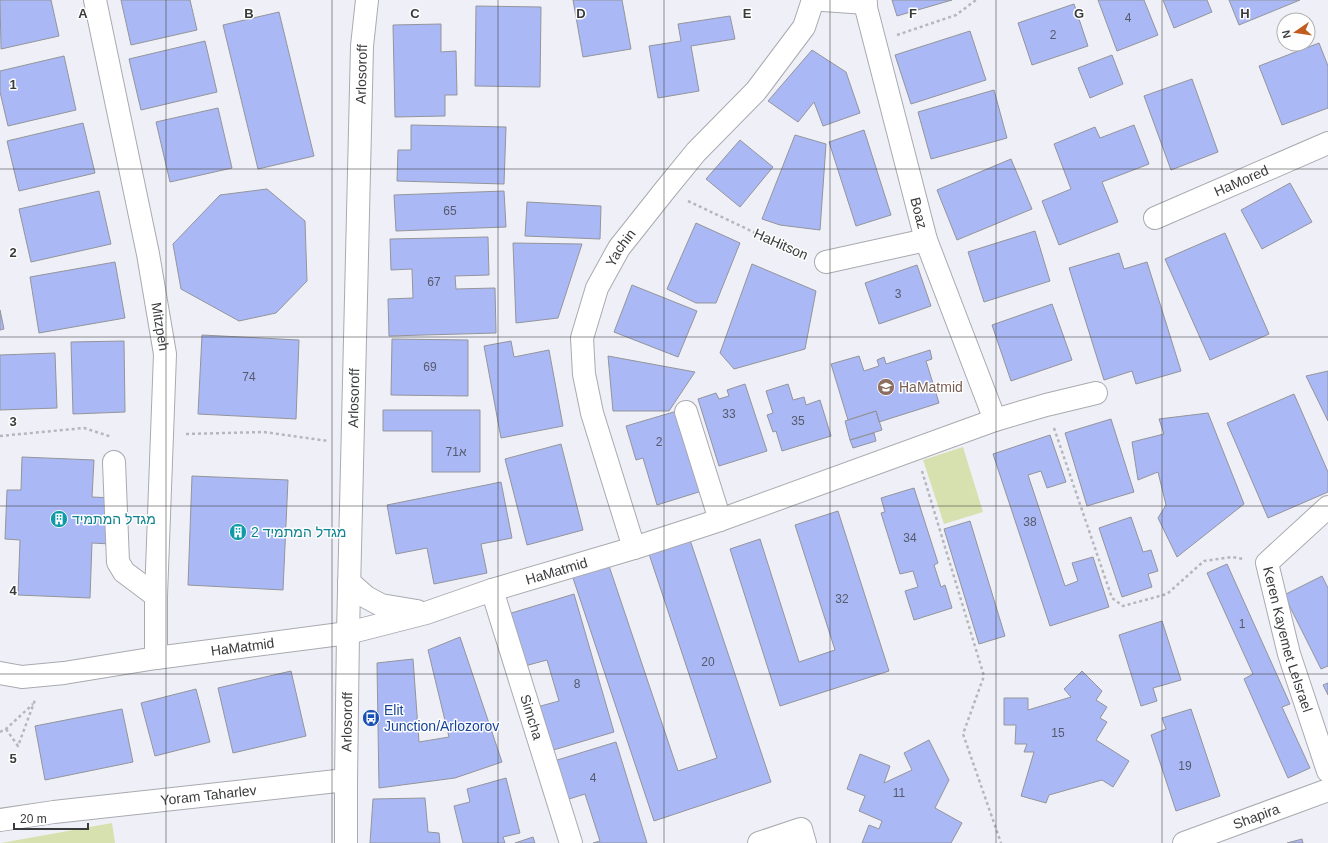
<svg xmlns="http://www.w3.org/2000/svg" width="1328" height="843" viewBox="0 0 1328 843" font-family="Arial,'Noto Sans Hebrew',sans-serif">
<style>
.green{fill:#d7e1af}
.building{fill:#aab8f5;stroke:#94959b}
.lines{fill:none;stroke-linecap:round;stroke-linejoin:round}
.minor-casing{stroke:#a9aab0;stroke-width:24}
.path{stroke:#b6b7bc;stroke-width:2.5;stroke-dasharray:3 3;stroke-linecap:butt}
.minor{stroke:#fff;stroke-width:22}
.grid{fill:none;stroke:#3a3b3d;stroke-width:1;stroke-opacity:0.55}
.labels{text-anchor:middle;stroke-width:3;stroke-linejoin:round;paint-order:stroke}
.number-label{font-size:12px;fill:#565a6b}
.street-label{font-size:14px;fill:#3a3b3d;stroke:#fefefe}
.education-label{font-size:14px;fill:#785e54;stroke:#fefefe;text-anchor:start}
.culture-label{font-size:14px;fill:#0d838f;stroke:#fefefe;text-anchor:start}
.transit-label{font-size:14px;fill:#164399;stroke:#fefefe;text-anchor:start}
.grid-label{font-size:13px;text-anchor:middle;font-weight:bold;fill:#3a3b3d;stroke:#fefefe;stroke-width:3;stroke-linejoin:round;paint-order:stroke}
</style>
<rect width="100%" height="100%" fill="#eff0f7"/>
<!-- green -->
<path class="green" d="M963 447 983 512 944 524 923 460Z
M112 823 115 843H1Z"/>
<!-- building -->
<path class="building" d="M0 0H51L59 36 1 49Z
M121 0H190L197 30 131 45Z
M573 0H622L631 49 583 57Z
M892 0H952L897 16Z
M1098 0H1144L1158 35 1117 51Z
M1163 0H1207L1212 12 1174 28Z
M1229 0H1300L1239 25Z
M1074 4 1088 46 1032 65 1018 23Z
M476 6 541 7 540 87 475 86Z
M279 12 314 156 258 169 223 25Z
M730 16 735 39 691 46 699 91 658 98 649 46 681 41 678 24Z
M441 24V52L456 51 457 95H445V116L395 117 393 25Z
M970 31 986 80 911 104 895 55Z
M205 41 217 92 141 110 129 59Z
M1319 43 1328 66V108L1282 125 1259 66Z
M812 50 846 72 860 113 823 126 814 102 798 122 768 101Z
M1112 55 1123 84 1090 98 1078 68Z
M64 56 76 110 8 126 0 92V71Z
M1192 79 1218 152 1171 170 1144 96Z
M994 90 1007 138 931 159 918 112Z
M218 108 232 168 170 182 156 122Z
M83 123 95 173 19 191 7 141Z
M411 125 506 127 504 184 397 181 398 150H411Z
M1134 125 1149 164 1102 182 1118 222 1059 245 1042 201 1071 189 1054 144 1095 127 1100 138Z
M864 130 891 215 856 226 829 142Z
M795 135 826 144 820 230 780 225 762 219Z
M740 140 773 167 740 207 706 179Z
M1011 159 1032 209 957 240 937 190Z
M1290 183 1312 222 1262 249 1241 210Z
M267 189 305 221 307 281 276 313 239 321 181 289 173 244 220 195Z
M99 191 111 244 31 262 19 209Z
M504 191 506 227 396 231 394 195Z
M527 202 601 206 600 239 525 236Z
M696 223 740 243 716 303H696L667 289Z
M1035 231 1050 281 984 302 968 252Z
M1225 233 1269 334 1210 360 1165 259Z
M488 237 489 275 455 276 456 289 495 288 496 333 389 336 388 299 413 298 412 269 391 270 390 239Z
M513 243 582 244 558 318 516 323Z
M1119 253 1124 269 1147 262 1181 371 1136 384 1132 371 1104 380 1069 268Z
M115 262 125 318 39 333 30 277Z
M752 264 816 291 805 349 734 369 720 353Z
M917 265 931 306 879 324 865 283Z
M632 285 697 311 678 357 614 332Z
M1052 304 1072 360 1011 381 992 325Z
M0 310 4 329 0 330Z
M202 335 299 340 296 419 198 414Z
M392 339 468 340V396L391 395Z
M124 341 125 412 73 414 71 342Z
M511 341 514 357 549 350 563 426 501 438 484 346Z
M930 350 932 359 926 361 939 403 879 422 876 411 848 420 831 364 859 356 864 371 879 366 877 360 884 357 886 364Z
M55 353 57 408 0 410V355Z
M608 356 695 372 669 411H613Z
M1328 371V421L1306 376Z
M745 384 767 451 719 466 698 399 716 393 719 399 729 396 727 390Z
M788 384 793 400 804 397 806 405 820 400 831 436 782 451 776 431 773 432 767 415 773 413 766 391Z
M1294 394 1328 472V492L1268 518 1227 423Z
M383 410H480V472H432V431H383Z
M677 411 702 491 657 505 643 458 636 460 626 426Z
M876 411 882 430 850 440 845 421Z
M1208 413 1244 504 1177 557 1158 518 1166 505 1158 472 1138 480 1132 442 1164 434 1159 419Z
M1111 419 1134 492 1087 506 1065 433Z
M874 433 876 441 853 448 850 440Z
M1050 435 1066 482 1047 488 1041 471 1028 475 1065 586 1078 581 1072 563 1093 557 1109 607 1050 626 993 454Z
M561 444 583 530 527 545 505 459Z
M22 457 94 460 92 497 113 498 111 544 92 543 90 598 18 595 20 540 5 539 7 490H21Z
M192 476 288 480 283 590 188 585Z
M501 482 512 538 481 544 487 573 434 584 427 548 396 554 387 505Z
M914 488 938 563 934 565 941 587 945 585 952 608 914 620 905 591 918 587 913 571 900 574 881 513 885 512 881 498Z
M838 511 889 671 780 706 730 549 760 539 799 662 835 650 795 525Z
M1131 517 1143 552 1151 550 1158 571 1148 574 1152 587 1122 597 1099 528Z
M970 521 1005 636 979 644 944 529Z
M686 528 771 782 654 821 569 566 605 554 678 771 717 758 645 542Z
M1227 564 1290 704 1282 707 1310 768 1288 778 1244 679 1253 674 1207 573Z
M1322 576 1328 588V666L1321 669 1284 595Z
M574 594 614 732 550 751 537 707 559 701 547 660 521 667 505 615Z
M1162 621 1181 680 1153 688 1157 701 1141 706 1119 635Z
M460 637 502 762 455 778 379 788 377 663 413 659 419 742 449 737 428 650Z
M291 671 306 736 233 753 218 688Z
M1082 671 1102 691 1096 700 1107 707 1100 718 1107 722 1096 740 1129 761 1113 787 1102 780 1049 795 1046 803 1021 796 1034 752H1024L1027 744H1015L1016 725H1004V698H1028V710L1071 697 1064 689Z
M1328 683V695L1323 685Z
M196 689 210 742 155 756 141 703Z
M122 709 133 762 45 780 35 726Z
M1191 709 1220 796 1176 811 1151 735 1166 729 1162 718Z
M929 740 949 780 935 808 962 823 951 843H862L869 825 879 829 882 821 859 811 865 796 847 789 860 754 890 766 884 783 912 770 904 753Z
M616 742 647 843H593L600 841 585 794 566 800 554 761Z
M506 778 520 833 503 837 505 843H463L454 806 470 802 467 789Z
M425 798 428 832 439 833 440 843H370L373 799Z
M533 837 535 843H515Z
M1302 839 1303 843H1287Z"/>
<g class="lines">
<defs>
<g id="minor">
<path id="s1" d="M95 0 148 254 165 354 156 596V658"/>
<path d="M823 0 866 3"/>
<path id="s2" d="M864 0 926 240 995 420"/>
<path id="s3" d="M1155 218 1328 143"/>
<path d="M826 262 926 240"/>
<path d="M686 412 720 520"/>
<path d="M114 462 118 562 124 572 156 596"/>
<path id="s4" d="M1328 507 1267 563 1289 654 1328 771"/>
<path id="s5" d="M634 548 592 413 584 374 582 338 597 288 619 248 665 190 696 152 756 91 804 27 813 0"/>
<path d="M349 582 366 597 381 605 417 611"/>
<path id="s6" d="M492 590 571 843"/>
<path id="s7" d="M0 673 22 677 64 673 156 658 348 633 426 613 492 590 634 548 720 520 995 420 1046 405 1096 393"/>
<path id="s8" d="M0 820 54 812 346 780"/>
<path id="s9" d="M346 843V780L348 633 362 46 367 0"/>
<path d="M759 843 801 829 805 843"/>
<path id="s10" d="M1184 843 1328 790"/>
</g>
</defs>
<!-- minor casing -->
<use href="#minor" class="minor-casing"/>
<!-- path -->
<path class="path" d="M897 35 956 15 976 0
M688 201 804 256
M1054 428 1112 598 1123 606 1167 594 1204 561 1232 557 1244 559
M186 434 264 432 328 441
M0 436 84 428 112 437
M922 471 984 676 963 734 1001 843
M6 729 18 746 35 700
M0 732 6 729 33 704"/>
<!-- minor -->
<use href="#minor" class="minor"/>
</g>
<!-- grid -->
<path class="grid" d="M166 0V843M332 0V843M498 0V843M664 0V843M830 0V843M996 0V843M1162 0V843M0 169H1328M0 337H1328M0 506H1328M0 674H1328"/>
<!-- icons -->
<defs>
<symbol id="school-disc" viewBox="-11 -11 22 22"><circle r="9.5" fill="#8d6e63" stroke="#fefefe"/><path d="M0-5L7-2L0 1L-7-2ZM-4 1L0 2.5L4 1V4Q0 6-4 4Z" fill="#fff"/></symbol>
<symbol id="building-disc" viewBox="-11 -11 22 22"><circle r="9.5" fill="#0f9aa8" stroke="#fefefe"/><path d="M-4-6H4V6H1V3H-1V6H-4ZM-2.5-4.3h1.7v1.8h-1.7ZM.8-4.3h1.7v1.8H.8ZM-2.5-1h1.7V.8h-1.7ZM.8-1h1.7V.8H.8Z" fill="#fff"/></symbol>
<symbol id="bus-disc" viewBox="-11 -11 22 22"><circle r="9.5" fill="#1a4fb4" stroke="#fefefe"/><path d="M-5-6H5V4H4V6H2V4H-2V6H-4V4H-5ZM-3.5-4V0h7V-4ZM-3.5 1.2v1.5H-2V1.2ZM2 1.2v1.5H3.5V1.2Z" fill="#fff"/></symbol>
</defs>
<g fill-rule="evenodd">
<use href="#school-disc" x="876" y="377" width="20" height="20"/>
<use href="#building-disc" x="49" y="509" width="20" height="20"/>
<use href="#building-disc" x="228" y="522" width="20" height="20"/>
<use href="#bus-disc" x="361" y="708" width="20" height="20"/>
</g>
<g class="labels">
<!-- number labels -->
<g class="number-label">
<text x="1128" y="22">4</text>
<text x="1053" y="39">2</text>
<text x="450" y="215">65</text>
<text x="434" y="286">67</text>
<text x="898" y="298">3</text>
<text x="430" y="371">69</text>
<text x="249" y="381">74</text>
<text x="729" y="418">33</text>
<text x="798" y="425">35</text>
<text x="659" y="446">2</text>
<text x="456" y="456">71א</text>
<text x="1030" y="526">38</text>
<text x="910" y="542">34</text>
<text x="842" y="603">32</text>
<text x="1242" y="628">1</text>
<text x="708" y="666">20</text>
<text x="577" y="688">8</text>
<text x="1058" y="737">15</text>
<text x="1185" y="770">19</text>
<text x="593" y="782">4</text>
<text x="899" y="797">11</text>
</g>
<!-- street labels -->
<g class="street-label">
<text dy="5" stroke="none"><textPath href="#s9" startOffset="769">Arlosoroff</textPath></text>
<text dy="5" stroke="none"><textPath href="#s3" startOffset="94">HaMored</textPath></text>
<text dy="5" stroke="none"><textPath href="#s2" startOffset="220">Boaz</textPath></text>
<text transform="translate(781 244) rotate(24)" y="5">HaHitson</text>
<text dy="5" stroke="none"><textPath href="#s5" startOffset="316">Yachin</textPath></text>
<text dy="5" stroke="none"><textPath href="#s1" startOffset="333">Mitzpeh</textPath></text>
<text dy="5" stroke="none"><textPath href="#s9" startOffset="445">Arlosoroff</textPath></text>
<text dy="5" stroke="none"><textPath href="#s7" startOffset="569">HaMatmid</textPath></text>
<text dy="5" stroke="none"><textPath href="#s4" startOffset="162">Keren Kayemet LeIsrael</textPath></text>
<text dy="5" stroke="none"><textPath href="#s7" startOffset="245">HaMatmid</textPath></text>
<text dy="5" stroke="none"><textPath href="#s6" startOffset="133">Simcha</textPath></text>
<text dy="5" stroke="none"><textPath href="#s9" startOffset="121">Arlosoroff</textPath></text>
<text dy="5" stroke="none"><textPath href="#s8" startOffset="210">Yoram Taharlev</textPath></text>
<text dy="5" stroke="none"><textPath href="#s10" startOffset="77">Shapira</textPath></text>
</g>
<!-- education labels -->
<g class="education-label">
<text x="899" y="392">HaMatmid</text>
</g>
<!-- culture labels -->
<g class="culture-label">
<text x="72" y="524">מגדל המתמיד</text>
<text x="251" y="537">מגדל המתמיד 2</text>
</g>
<!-- transit labels -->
<g class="transit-label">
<text x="384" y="715">Elit<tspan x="384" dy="16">Junction/Arlozorov</tspan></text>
</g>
</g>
<g class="grid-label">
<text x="83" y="18">A</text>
<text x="249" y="18">B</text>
<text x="415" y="18">C</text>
<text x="581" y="18">D</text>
<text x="747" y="18">E</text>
<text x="913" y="18">F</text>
<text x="1079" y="18">G</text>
<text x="1245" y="18">H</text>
<text x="13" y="89">1</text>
<text x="13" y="257">2</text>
<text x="13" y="426">3</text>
<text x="13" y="595">4</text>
<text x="13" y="763">5</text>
</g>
<!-- north arrow -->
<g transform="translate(1296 32) rotate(257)"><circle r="19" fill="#fefefe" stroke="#b0b0b1"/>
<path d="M0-3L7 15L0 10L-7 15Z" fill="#bf5e20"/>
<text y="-6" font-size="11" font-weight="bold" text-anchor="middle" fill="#3a3b3d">N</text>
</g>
<!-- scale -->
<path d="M14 823v6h74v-6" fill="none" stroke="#3a3b3d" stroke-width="2"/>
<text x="20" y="823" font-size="12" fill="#3a3b3d" stroke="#fefefe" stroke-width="3" paint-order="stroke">20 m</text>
</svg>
